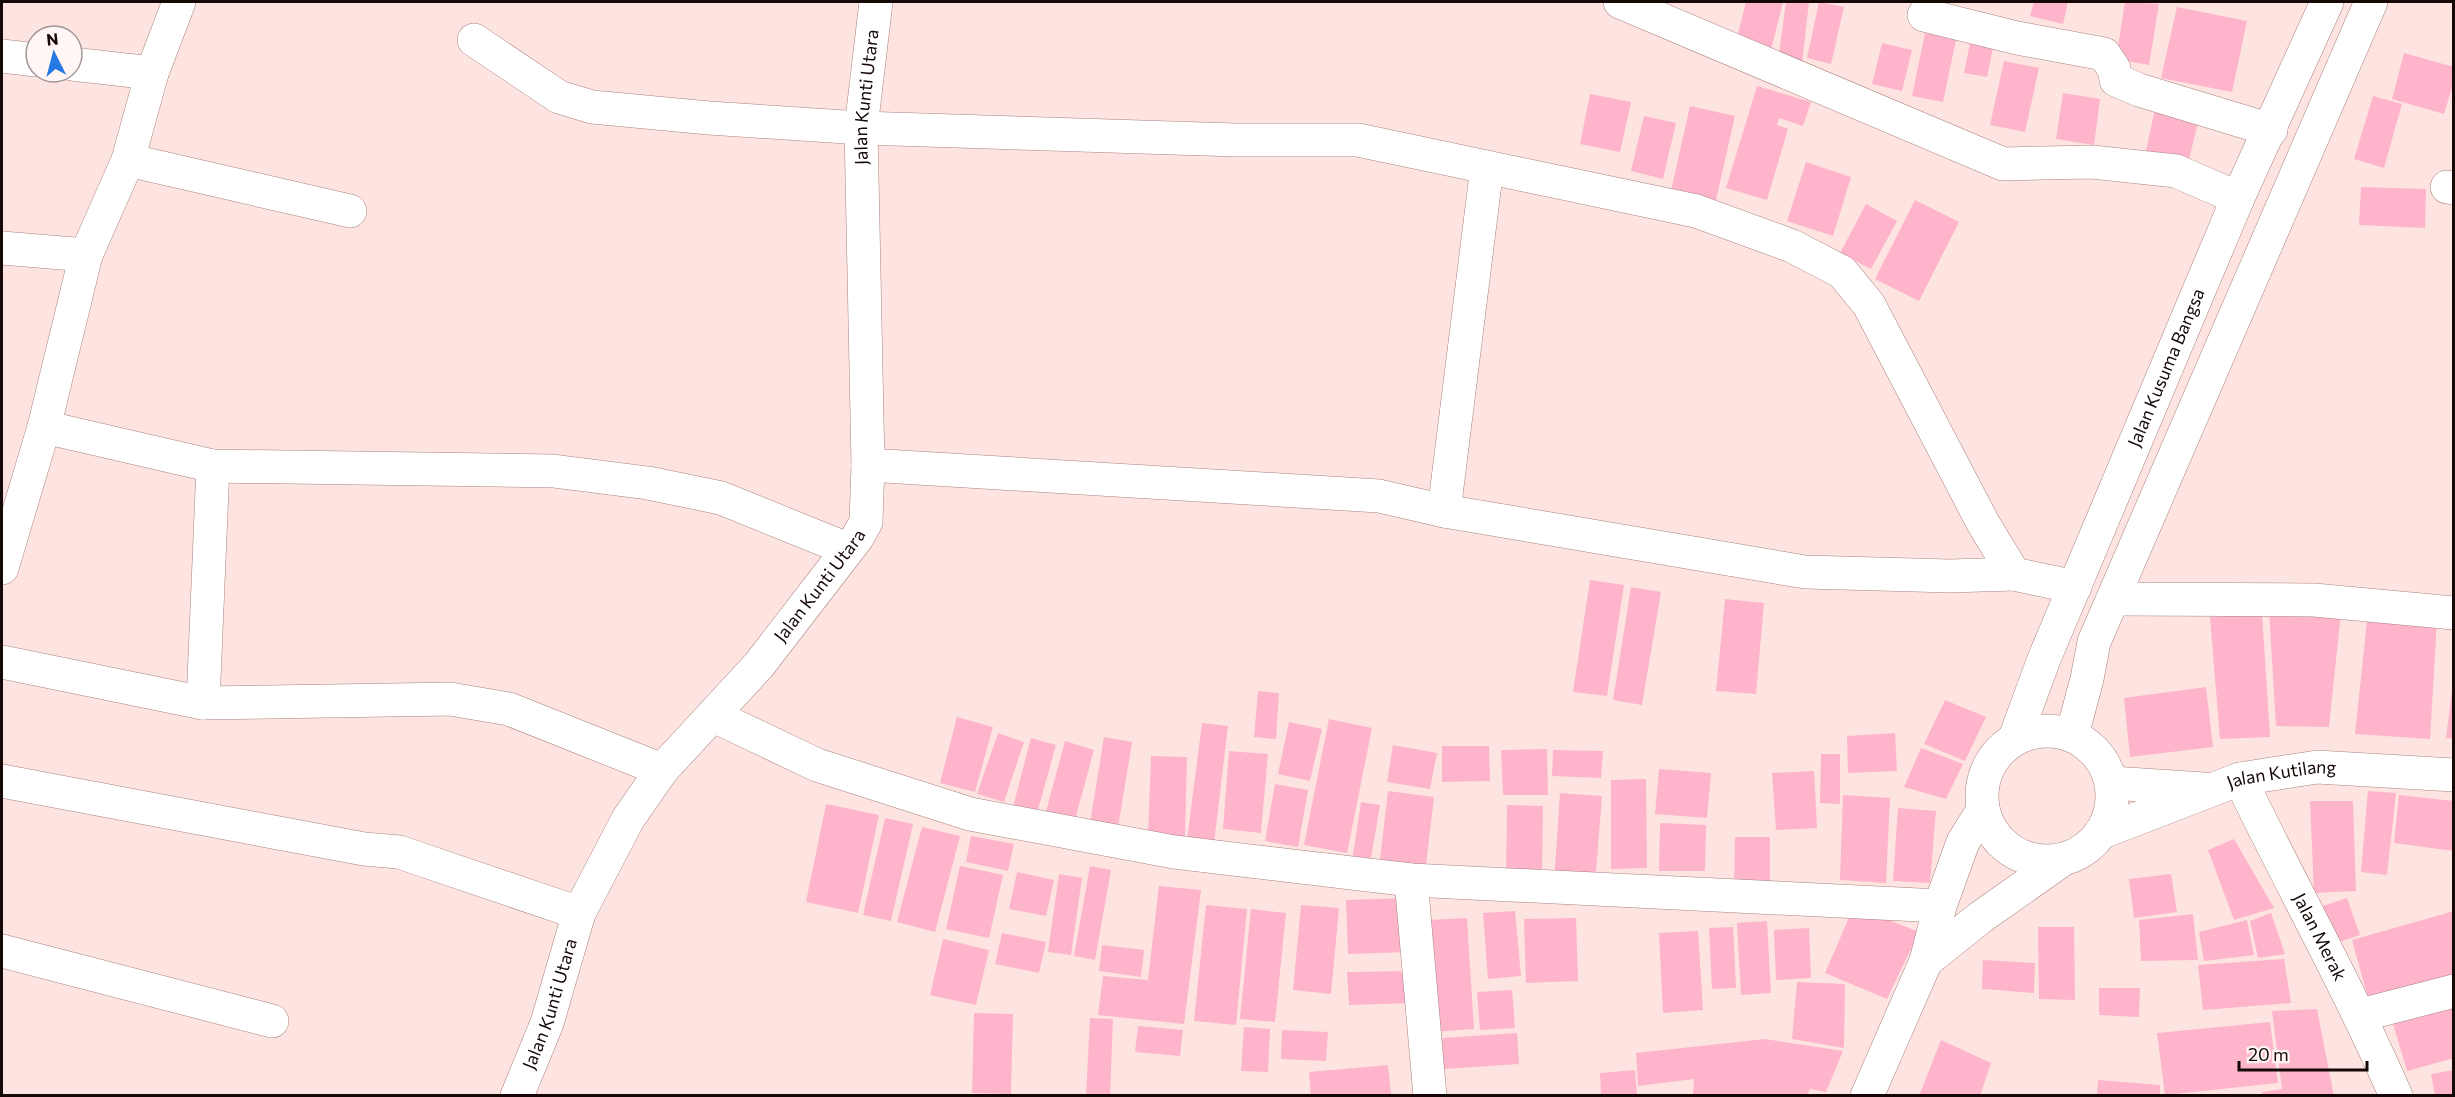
<svg xmlns="http://www.w3.org/2000/svg" width="2455" height="1097" viewBox="0 0 2455 1097" font-family="Commissioner,sans-serif">
<style>
.building{fill:#feb4cb}
.lines{fill:none;stroke-linecap:round;stroke-linejoin:round}
.minor-casing{stroke:#a8827e;stroke-width:34}
.tertiary-casing{stroke:#a8827e;stroke-width:34}
.minor{stroke:#fff;stroke-width:33}
.tertiary{stroke:#fff;stroke-width:33}
.labels{text-anchor:middle;stroke-width:6;stroke-linejoin:round;paint-order:stroke}
.street-label{font-size:18px;fill:#150807;stroke:#fff6f5}
</style>
<rect width="100%" height="100%" fill="#fee4e1"/>
<!-- building -->
<path class="building" d="M1746 2H1783L1771 50 1736 42Z
M1786 2H1809L1802 64 1778 61Z
M1819 2 1844 7 1831 64 1807 58Z
M2034 2H2068L2063 24 2030 16Z
M2125 2 2159 4 2149 65 2116 59Z
M2177 7 2247 21 2232 92 2161 78Z
M1925 33 1956 40 1943 102 1912 96Z
M1971 38 1994 43 1987 77 1964 73Z
M1882 43 1912 50 1902 91 1872 84Z
M2404 53 2454 67V81L2444 114 2392 99Z
M2004 61 2039 68 2025 132 1990 125Z
M1757 86 1811 102 1803 126 1779 118 1777 125 1788 129 1767 200 1726 188Z
M2063 93 2100 99 2094 145 2056 139Z
M1590 94 1631 102 1620 152 1580 144Z
M2373 96 2402 104 2384 168 2354 159Z
M2156 104 2200 113 2189 160 2146 151Z
M1690 106 1735 116 1716 200 1671 191Z
M1644 116 1676 123 1663 179 1631 171Z
M1806 162 1851 177 1833 236 1787 221Z
M2361 187 2426 189 2425 228 2359 225Z
M1915 200 1959 222 1919 301 1875 279Z
M1866 204 1897 221 1871 269 1840 253Z
M1590 580 1624 585 1607 696 1573 692Z
M1631 587 1661 592 1642 705 1613 700Z
M1725 599 1764 603 1756 694 1716 691Z
M2269 611 2341 612 2329 727 2276 726Z
M2368 612 2437 620 2430 739 2355 734Z
M2262 613 2270 737 2220 739 2210 617Z
M2206 687 2213 747 2130 757 2124 698Z
M1258 691 1279 693 1276 739 1254 737Z
M2452 691H2454V739L2446 738Z
M1945 700 1986 717 1965 761 1924 744Z
M957 717 993 727 975 792 940 783Z
M1329 719 1372 728 1347 853 1304 845Z
M1289 722 1322 729 1310 781 1278 774Z
M1202 723 1228 726 1214 843 1187 840Z
M998 733 1024 742 1004 802 977 794Z
M1895 733 1897 771 1848 773 1847 736Z
M1104 737 1132 742 1117 834 1089 829Z
M1031 738 1056 745 1036 817 1012 811Z
M1065 741 1094 750 1074 823 1045 815Z
M1393 745 1437 753 1430 789 1387 782Z
M1442 746H1489L1490 781 1442 782Z
M1921 748 1963 764 1946 799 1904 787Z
M1547 749 1548 795H1503L1501 750Z
M1553 750 1603 751 1601 778 1552 776Z
M1229 751 1268 754 1261 833 1223 829Z
M1821 754H1840V804L1820 803Z
M1151 756 1187 757 1185 836H1148Z
M1659 769 1711 773 1707 818 1655 814Z
M1814 771 1817 828 1776 830 1772 773Z
M1646 779 1647 868 1611 869V780Z
M1275 784 1308 790 1298 847 1265 841Z
M1388 791 1434 797 1425 873 1379 868Z
M2368 791 2396 793 2387 875 2361 872Z
M1560 793 1602 796 1595 885 1554 882Z
M1843 795 1890 798 1886 883 1840 880Z
M2399 795 2454 801V851L2394 843Z
M2310 801H2353L2356 891 2314 893Z
M1361 802 1380 805 1370 864 1352 861Z
M826 804 879 815 858 913 806 902Z
M1507 805 1543 806 1542 875 1506 874Z
M1898 808 1936 811 1930 883 1893 881Z
M885 818 913 824 891 921 863 915Z
M1660 823 1706 825 1705 871H1659Z
M922 827 960 836 935 932 897 922Z
M971 836 1014 844 1008 871 966 862Z
M1735 837H1770V889L1734 890Z
M2234 839 2274 908 2234 920 2208 850Z
M960 866 1003 875 989 938 946 929Z
M1090 866 1111 870 1095 960 1074 956Z
M1017 872 1054 880 1046 916 1009 909Z
M1059 874 1082 878 1071 955 1048 952Z
M2171 874 2177 912 2134 918 2129 879Z
M1159 886 1201 890 1184 1024 1098 1015 1103 976 1148 980Z
M1407 898 1409 952 1348 954 1346 900Z
M2347 898 2360 935 2336 943 2323 906Z
M1206 905 1247 909 1236 1025 1194 1021Z
M1301 905 1339 908 1331 994 1293 990Z
M1854 906 1919 932 1887 999 1825 973Z
M1251 909 1286 913 1275 1022 1240 1019Z
M1515 911 1521 976 1488 979 1483 913Z
M2454 911V974L2368 998 2352 940Z
M2271 913 2285 954 2258 958 2250 921Z
M2193 914 2198 960 2141 961 2139 920Z
M1467 918 1474 1029 1433 1032 1427 920Z
M1576 918 1578 981 1526 983 1524 919Z
M2247 920 2254 955 2204 961 2199 932Z
M1767 921 1771 993 1741 995 1737 923Z
M1733 927 1736 988 1712 989 1709 928Z
M2038 927H2074L2075 1000 2039 999Z
M1809 928 1811 978 1776 980 1774 930Z
M1698 931 1703 1010 1663 1013 1659 933Z
M1002 933 1046 942 1039 973 995 964Z
M943 939 989 950 976 1005 930 995Z
M1102 945 1144 950 1141 977 1099 971Z
M2284 959 2291 1003 2203 1010 2198 965Z
M1983 960 2035 963 2034 993 1982 989Z
M1415 971 1416 1003 1349 1005 1347 972Z
M1797 982 1845 984 1844 1048 1792 1039Z
M2099 988H2140L2139 1017 2099 1015Z
M1512 990 1515 1028 1480 1030 1477 992Z
M2454 997V1058L2407 1071 2390 1014Z
M2317 1009 2334 1096H2263L2262 1092 2282 1089 2272 1011Z
M974 1013 1013 1014 1011 1094 972 1093Z
M1090 1018 1113 1019 1110 1096H1086Z
M2270 1022 2278 1083 2165 1095 2157 1033Z
M1138 1026 1183 1030 1180 1056 1135 1052Z
M1244 1027 1270 1029 1268 1072 1241 1071Z
M1282 1030 1328 1032 1326 1061 1281 1059Z
M1517 1033 1519 1064 1444 1069 1442 1038Z
M1765 1039 1843 1051 1826 1092 1810 1089 1807 1096H1693L1694 1079 1638 1086 1636 1053Z
M1941 1040 1991 1063 1980 1096H1919Z
M1388 1065 1391 1094 1311 1096 1309 1072Z
M1635 1070 1637 1096H1601L1600 1073Z
M2454 1070V1096H2435L2431 1074Z
M2098 1080 2160 1085V1096H2097Z"/>
<g class="lines">
<defs>
<g id="minor">
<path d="M1620 2 2003 164 2092 162 2176 171 2238 198"/>
<path d="M1924 15 2017 38 2104 54 2114 69 2116 80 2139 90 2271 130"/>
<path d="M474 40 559 97 592 107 709 118 861 128 1236 140H1358L1696 211 1792 246 1842 272 1869 305 1983 523 2014 574 2075 587"/>
<path d="M2 56 36 60"/>
<path d="M72 64 152 73"/>
<path d="M128 160 350 211"/>
<path d="M2447 187 2454 188"/>
<path d="M2 248 86 255"/>
<path d="M44 427 213 466 553 471 648 483 721 498 847 549"/>
<path d="M868 465 1379 496 1444 511 1805 572 1950 576 2014 574"/>
<path d="M1444 511 1487 167"/>
<path d="M2 568 44 427 86 255 128 160 152 73 179 2"/>
<path d="M2114 599 2314 600 2454 613"/>
<path d="M2 662 203 703 450 699 509 709 662 770"/>
<path d="M203 703 213 466"/>
<path d="M714 716 817 765 970 814 1174 852 1411 880 1940 906"/>
<path d="M2 781 364 849 399 852 579 913"/>
<path d="M1411 880 1430 1096"/>
<path d="M2 951 272 1021"/>
<path d="M2361 1015 2454 991"/>
<path id="s1" d="M517 1096 547 1023 579 913 628 819 662 770 759 665 857 538 866 522 868 465 861 128 876 2"/>
</g>
<g id="tertiary">
<circle cx="2047" cy="796" r="65"/>
<path d="M2072 735 2087 679 2094 642 2371 2"/>
<path id="s2" d="M2015 738 2044 659 2238 198 2327 2"/>
<path id="s3" d="M2240 779C2291 885 2349 988 2396 1096"/>
<path d="M2112 783 2204 789"/>
<path id="s4" d="M2100 833 2240 779 2317 767 2454 775"/>
<path d="M1926 961 1981 917 2062 860"/>
<path d="M1867 1096 1926 961 1940 906 1963 842 1983 810"/>
</g>
</defs>
<!-- minor casing -->
<use href="#minor" class="minor-casing"/>
<!-- tertiary casing -->
<use href="#tertiary" class="tertiary-casing"/>
<!-- minor -->
<use href="#minor" class="minor"/>
<!-- tertiary -->
<use href="#tertiary" class="tertiary"/>
</g>
<g class="labels">
<!-- street labels -->
<g class="street-label">
<text dy="6" stroke="none"><textPath href="#s1" startOffset="1106">Jalan Kunti Utara</textPath></text>
<text dy="6" stroke="none"><textPath href="#s2" startOffset="400">Jalan Kusuma Bangsa</textPath></text>
<text dy="6" stroke="none"><textPath href="#s1" startOffset="602">Jalan Kunti Utara</textPath></text>
<text dy="6" stroke="none"><textPath href="#s4" startOffset="192">Jalan Kutilang</textPath></text>
<text dy="6" stroke="none"><textPath href="#s3" startOffset="177">Jalan Merak</textPath></text>
<text dy="6" stroke="none"><textPath href="#s1" startOffset="98">Jalan Kunti Utara</textPath></text>
</g>
</g>
<!-- border -->
<rect width="2455" height="1097" fill="none" stroke="#150807" stroke-width="6"/>
<!-- north arrow -->
<g transform="translate(54 54) rotate(354)"><circle r="28" fill="#fff6f5" stroke="#a19796" stroke-width="1.5"/>
<path d="M0-4.5L10 22L0 15L-10 22Z" fill="#2679e4"/>
<text y="-9" font-size="16" font-weight="bold" text-anchor="middle" fill="#150807">N</text>
</g>
<!-- scale -->
<path d="M2239 1061v9h128v-9" fill="none" stroke="#150807" stroke-width="3"/>
<text x="2248" y="1061" font-size="18" fill="#150807" stroke="#fff6f5" stroke-width="4.5" paint-order="stroke">20 m</text>
</svg>
